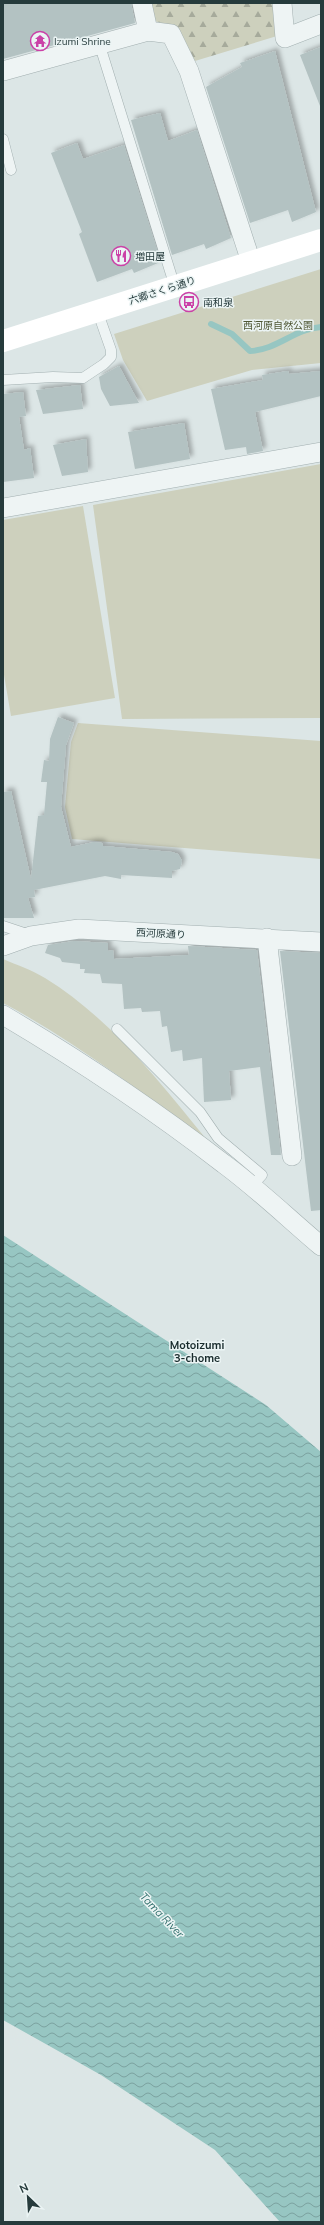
<svg xmlns="http://www.w3.org/2000/svg" width="324" height="2225" viewBox="0 0 324 2225" font-family="Mulish,'Noto Sans JP',sans-serif">
<style>
.green{fill:#cdd0bd}
.forest{fill:url(#forest-firs)}
.water{fill:url(#water-waves)}
.lines{fill:none;stroke-linecap:round;stroke-linejoin:round}
.stream{stroke:#97c6c2;stroke-width:6}
.building{fill:#b3c2c2;filter:url(#shadow)}
.service-casing{stroke:#a2afb0;stroke-width:11}
.minor-casing{stroke:#a2afb0;stroke-width:20}
.service{stroke:#eef4f4;stroke-width:10}
.minor{stroke:#eef4f4;stroke-width:19}
.secondary{stroke:#fff;stroke-width:22}
.labels{text-anchor:middle;stroke-width:3;stroke-linejoin:round;paint-order:stroke}
.poi-label{font-size:10px;fill:#263b3c;stroke:#ebf4f4;text-anchor:start}
.street-label{font-size:10px;fill:#263b3c;stroke:#ebf4f4}
.park-label{font-size:10px;fill:#4f5734;stroke:#ebf4f4}
.neighbourhood-label{font-size:11px;font-weight:bold;fill:#182b2c;stroke:#ebf4f4}
.water-label{font-size:11px;font-style:italic;fill:#316f6c;stroke:#ebf4f4}
</style>
<defs>
<pattern id="forest-firs" width="22" height="20" patternUnits="userSpaceOnUse"><rect width="22" height="20" fill="#cdd0bd"/><path d="M5 1l3.5 6h-7zM16 11l3.5 6h-7z" fill="#a6aa9b"/></pattern>
<pattern id="water-waves" width="16" height="10" patternUnits="userSpaceOnUse"><rect width="16" height="10" fill="#97c6c2"/><path d="M0 5q4-4 8 0t8 0" fill="none" stroke="#7ba29f"/></pattern>
<filter id="shadow"><feDropShadow dx="3.5" dy="-3.5" stdDeviation="2" flood-color="#0004"/></filter>
</defs>
<rect width="100%" height="100%" fill="#dce6e6"/>
<!-- green -->
<path class="green" d="M321 269V363L252 370 147 401 123 360 114 334Z
M321 464V718L122 719 93 505Z
M83 506 115 698 11 716 3 669V520Z
M78 723 321 741V859L72 839 65 807 71 742Z
M3 959C17 965 32 970 45 978 110 1018 159 1081 207 1140 140 1092 75 1041 3 1003Z"/>
<!-- forest -->
<path class="forest" d="M151 3H273L277 36 195 61 178 31 153 20Z"/>
<!-- water -->
<path class="water" d="M3 1235 266 1405 321 1452V2222H280L215 2150 101 2075 3 2020Z"/>
<g class="lines">
<!-- stream -->
<path class="stream" d="M211 324 232 334 250 351C277 350 294 329 321 327"/>
</g>
<!-- building -->
<path class="building" d="M3 3H131L135 23 3 59Z
M321 47V106H320L300 55Z
M275 51 316 212 292 222 288 210 250 223 206 87 242 67 240 63Z
M160 113 168 141 197 130 231 238 206 249 204 244 172 255 131 120Z
M77 143 83 159 124 145 160 259 157 261 158 263 134 273 132 269 97 282 79 234 82 232 51 153Z
M119 366 139 403 110 406 101 389 99 377Z
M288 371 289 374 321 371V396L255 412 263 451 247 454 246 447 225 450 211 389 263 380 262 375Z
M80 385 83 409 43 414 36 390Z
M23 392 26 416 19 417 24 450 30 448 34 478 3 482V394Z
M184 423 190 459 135 469 128 432Z
M86 439 88 472 62 476 53 445Z
M58 717 74 723 66 745 61 807 71 847 94 842 102 843 103 846 172 852 178 854 182 861 180 869 172 871V878L121 875V879L105 876 34 890 35 897 28 898 34 918H3V792L11 791 31 879 38 816 44 815 47 782H41L44 760 49 761 50 739Z
M74 941 108 943V951L113 950 114 959 189 955 188 946 257 950 281 1155H271L260 1067 229 1071 231 1100 204 1102 202 1058 183 1061 182 1050 171 1052 167 1026 162 1027 160 1011 142 1012 141 1008 124 1009 122 984 102 983 100 974 84 973 85 969H80V964L62 962 60 958 45 953 48 945Z
M280 951 321 953V1210L311 1211Z"/>
<g class="lines">
<defs>
<path id="service" d="M100 46 175 287
M3 139 11 170
M3 380 53 377 83 378 104 364 111 357V350L97 310
M3 926 30 935
M117 1029 200 1112 218 1138 262 1175 251 1187"/>
<path id="minor" d="M142 3 148 31
M282 3 285 38 321 24
M3 71 148 31 171 34 189 71 251 262
M3 508 321 452
M267 938 292 1156
M3 946 31 936 79 929 321 942
M3 1015C79 1060 154 1110 224 1164 258 1189 289 1219 321 1246"/>
</defs>
<!-- service casing -->
<use href="#service" class="service-casing"/>
<!-- minor casing -->
<use href="#minor" class="minor-casing"/>
<!-- service -->
<use href="#service" class="service"/>
<!-- minor -->
<use href="#minor" class="minor"/>
<!-- secondary -->
<path class="secondary" d="M3 341 321 240"/>
</g>
<!-- icons -->
<defs>
<symbol id="temple-ring" viewBox="-11 -11 22 22"><circle r="9.5" fill="#ebf4f4" stroke="#cb41a7" stroke-width="1.5"/><path d="M0-6L5-2H3V0L6.5 2.5H4V6H1.5V3h-3V6H-4V2.5H-6.5L-3 0V-2H-5Z" fill="#cb41a7"/></symbol>
<symbol id="restaurant-ring" viewBox="-11 -11 22 22"><circle r="9.5" fill="#ebf4f4" stroke="#cb41a7" stroke-width="1.5"/><path d="M-5-6h1v4h1v-4h1v4h1v-4h1v5L-1.5 .5V6h-2V.5L-5-1ZM5-6V6H3V1.5H1.5Q1.5-4 5-6Z" fill="#cb41a7"/></symbol>
<symbol id="bus-ring" viewBox="-11 -11 22 22"><circle r="9.5" fill="#ebf4f4" stroke="#cb41a7" stroke-width="1.5"/><path d="M-5-6H5V4H4V6H2V4H-2V6H-4V4H-5ZM-3.5-4V0h7V-4ZM-3.5 1.2v1.5H-2V1.2ZM2 1.2v1.5H3.5V1.2Z" fill="#cb41a7"/></symbol>
</defs>
<g fill-rule="evenodd">
<use href="#temple-ring" x="29" y="30" width="22" height="22"/>
<use href="#restaurant-ring" x="110" y="245" width="22" height="22"/>
<use href="#bus-ring" x="178" y="291" width="22" height="22"/>
</g>
<g class="labels">
<!-- poi labels -->
<g class="poi-label">
<text x="54" y="45">Izumi Shrine</text>
<text x="135" y="260">増田屋</text>
<text x="203" y="306">南和泉</text>
</g>
<!-- street labels -->
<g class="street-label">
<text transform="translate(162 290) rotate(-18)" y="4">六郷さくら通り</text>
<text transform="translate(161 933) rotate(3)" y="4">西河原通り</text>
</g>
<!-- park labels -->
<g class="park-label">
<text x="278" y="329">西河原自然公園</text>
</g>
<!-- neighbourhood labels -->
<g class="neighbourhood-label">
<text x="197" y="1349">Motoizumi<tspan x="197" dy="13">3-chome</tspan></text>
</g>
<!-- water labels -->
<g class="water-label">
<text transform="translate(162 1915) rotate(46)" y="4">Tama River</text>
</g>
</g>
<!-- border -->
<rect width="324" height="2225" fill="none" stroke="#263b3c" stroke-width="8"/>
<!-- north arrow -->
<g transform="translate(28 2197) rotate(335)" stroke="#ebf4f4" stroke-width="3" paint-order="stroke">
<path d="M0-3L7 15L0 10L-7 15Z" fill="#263b3c"/>
<text y="-6" font-size="11" font-weight="bold" text-anchor="middle" fill="#263b3c">N</text>
</g>
</svg>
